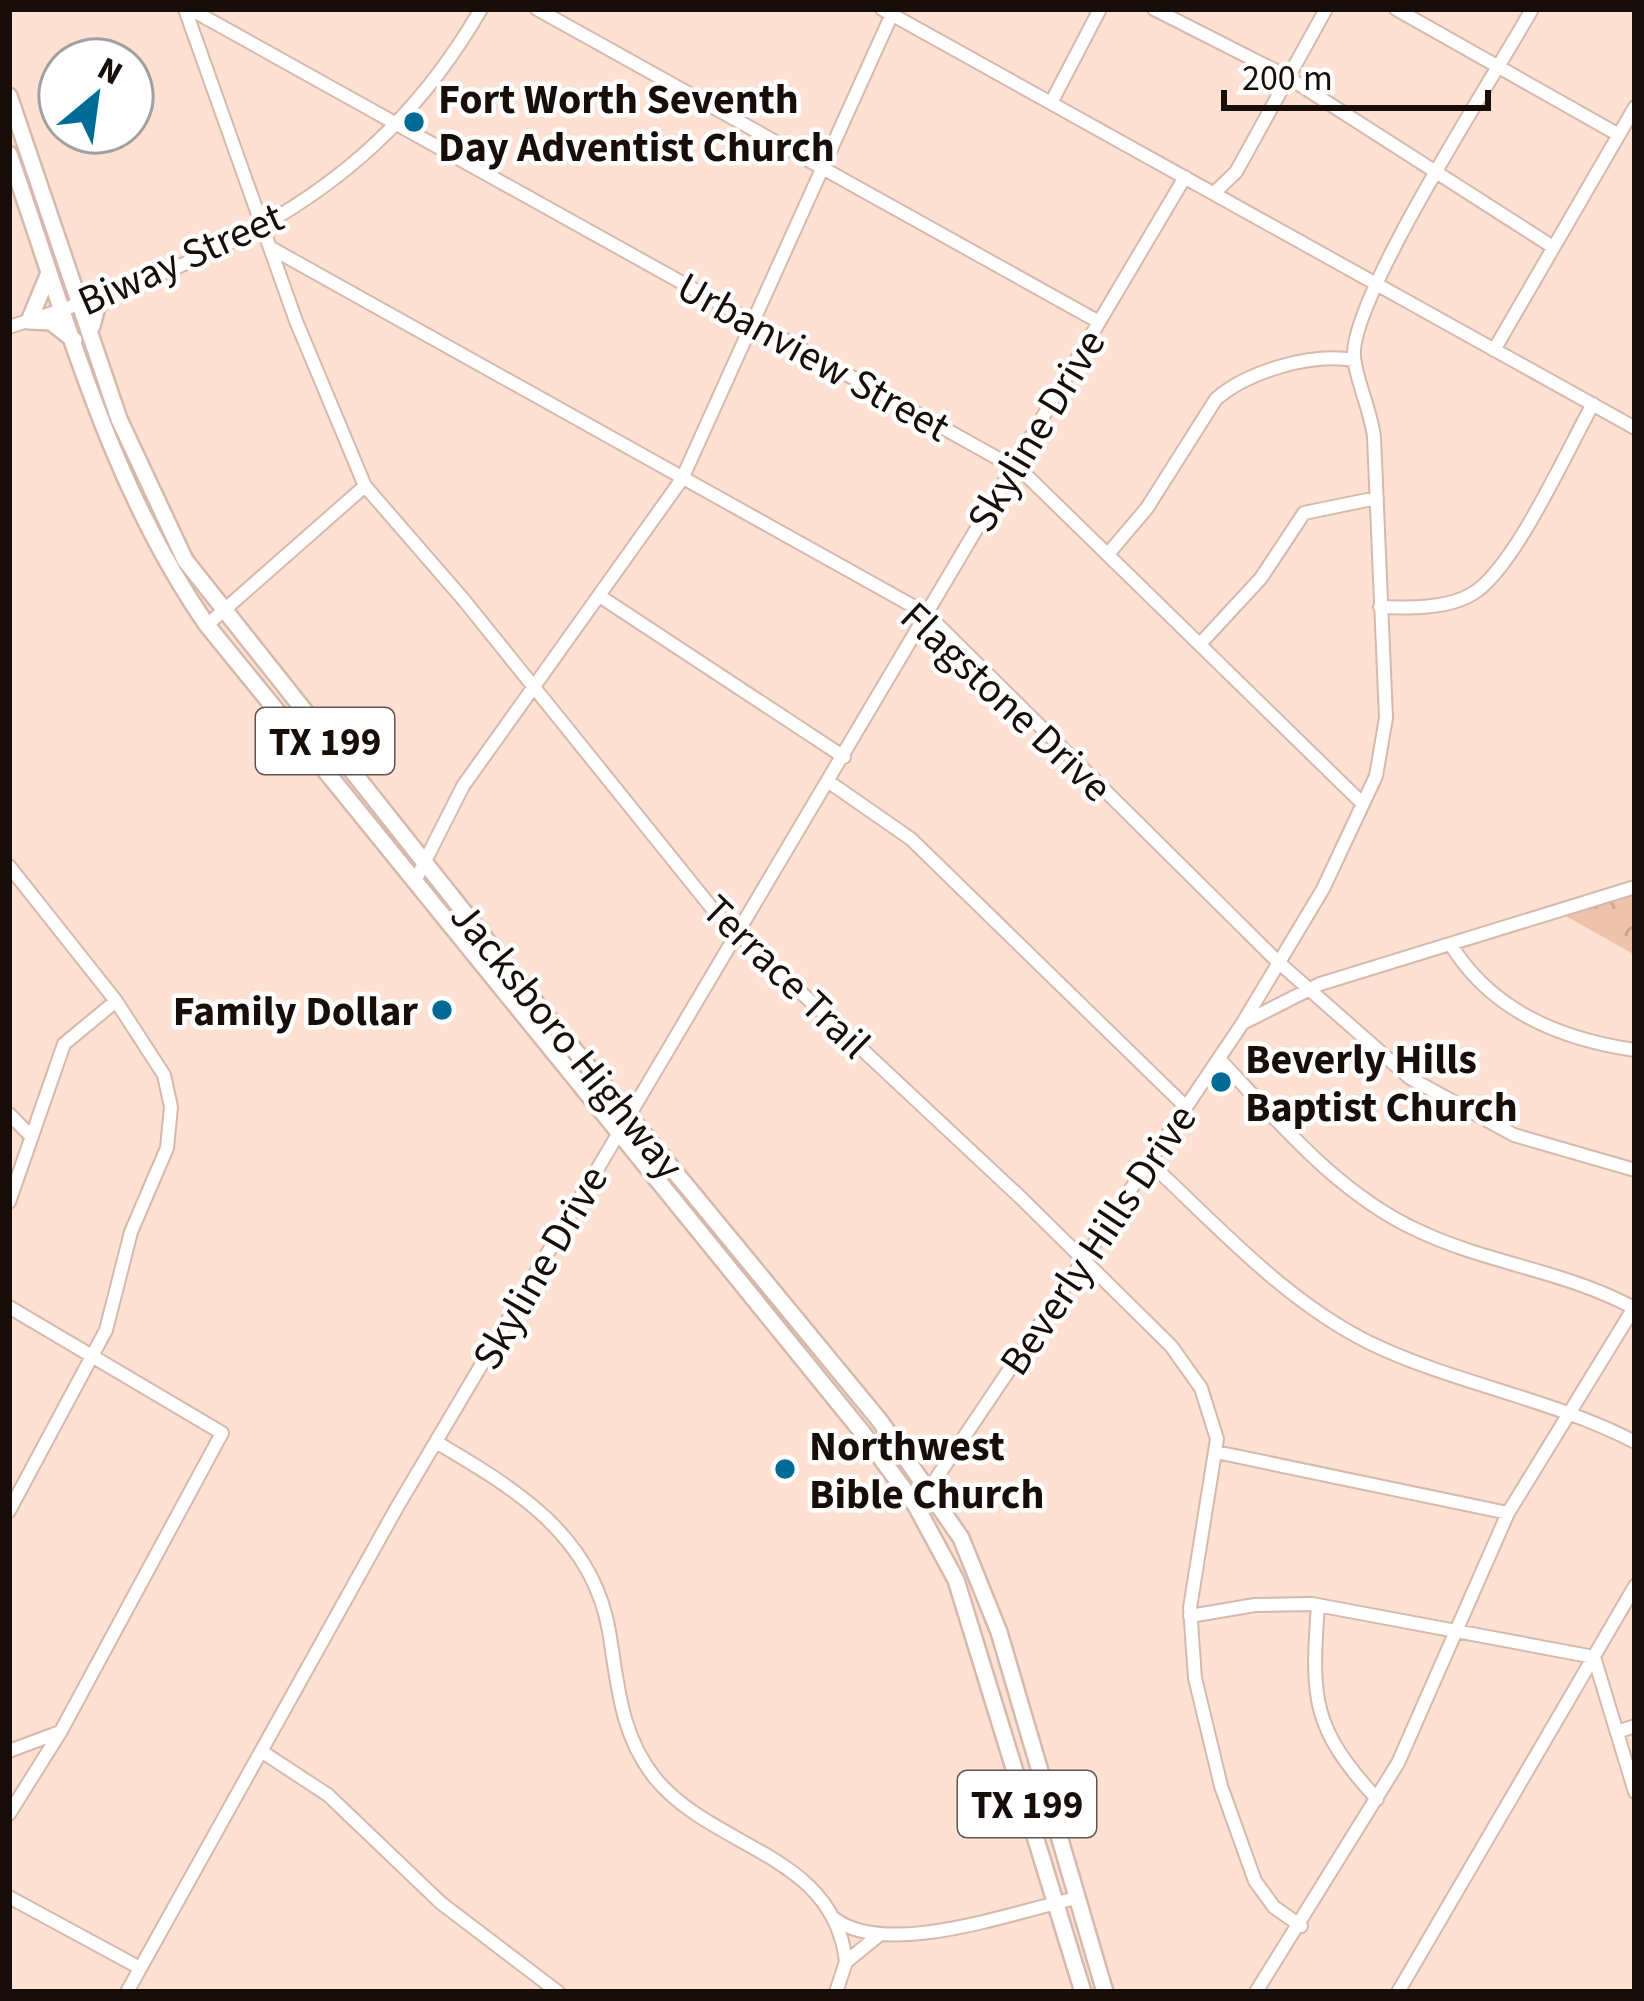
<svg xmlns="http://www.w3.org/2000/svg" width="1644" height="2001" viewBox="0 0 1644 2001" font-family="'Source Sans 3',sans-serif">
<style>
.park{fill:url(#park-crowns)}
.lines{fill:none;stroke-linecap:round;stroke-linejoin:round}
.minor-casing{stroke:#d5b9ac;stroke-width:16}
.major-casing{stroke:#d5b9ac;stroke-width:20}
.minor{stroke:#fff;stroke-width:12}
.major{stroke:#fff;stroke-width:15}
.poi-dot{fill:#016b98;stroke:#fff;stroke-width:4.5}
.labels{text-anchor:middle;stroke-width:9;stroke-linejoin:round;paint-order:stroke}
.shield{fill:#fff;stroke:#5d5654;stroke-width:3}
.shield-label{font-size:39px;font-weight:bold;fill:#170e0a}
.poi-label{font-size:42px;font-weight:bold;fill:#170e0a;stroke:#fff;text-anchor:start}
.street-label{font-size:42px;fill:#170e0a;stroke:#fff}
</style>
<defs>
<pattern id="park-crowns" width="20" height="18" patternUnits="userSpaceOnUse" patternTransform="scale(3)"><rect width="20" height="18" fill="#efc2ac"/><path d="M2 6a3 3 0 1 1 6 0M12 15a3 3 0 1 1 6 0" fill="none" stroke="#cca693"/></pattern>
</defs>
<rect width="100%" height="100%" fill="#fee1d3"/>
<!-- park -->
<path class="park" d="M1635 895V955L1564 915Z"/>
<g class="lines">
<defs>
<path id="minor" d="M185 9 296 321 365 486 463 599 715 912 1020 1197 1171 1346 1201 1388 1217 1439 1190 1608 1195 1678 1221 1786 1255 1881 1274 1907 1301 1926
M190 9 1024 473 1363 804
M537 9 1099 322
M882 9 1635 428
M1154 9 1286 76 1553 247
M1396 9 1619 135
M1052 101 1100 9
M1214 193 1236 172 1326 9
M271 248 911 605 936 623 1277 961 1410 1078 1514 1135 1635 1170
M9 327C210 263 370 201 481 9
M1494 350 1635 107
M1108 554 1147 508 1216 399C1248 371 1311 353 1354 360
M601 597 844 757
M1380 607C1408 608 1447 609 1472 594 1514 570 1567 450 1593 404
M207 625 365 486
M1200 644 1261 578 1304 513 1377 498
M829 782 911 839 1186 1107
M9 866 116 1001 164 1075 171 1107 167 1148 131 1232 106 1330 9 1511
M415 881 463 786 682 479 892 14
M1451 945C1492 1011 1560 1039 1635 1050
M1243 1023 1320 984 1635 887
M1219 1059C1280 1123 1338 1194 1419 1231 1489 1264 1566 1271 1634 1308
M9 1114 32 1137
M1151 1164C1219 1227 1285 1301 1370 1343 1455 1384 1550 1398 1635 1442
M9 1202 64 1044 116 1001
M9 1307 222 1433 61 1731 9 1814
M436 1442C514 1488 592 1534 609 1631 618 1685 620 1734 655 1778 714 1850 834 1853 846 1962
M1216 1452 1508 1513
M925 1495 1242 1024 1323 889 1376 776 1386 718 1374 437C1371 411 1356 380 1354 357 1349 299 1498 71 1532 9
M1318 1605C1311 1700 1312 1728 1377 1799
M1190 1616 1255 1605 1312 1604 1594 1657 1635 1792
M1617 1732 1635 1726
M9 1751 60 1732
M261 1751 328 1795 441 1903 558 1992
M9 1897 140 1968
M835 1919C888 1959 1016 1911 1077 1898
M127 1992 396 1509 1185 177
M836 1992 846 1962 879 1935
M1256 1992 1398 1763 1508 1513 1635 1306
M1398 1992 1635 1586"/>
<path id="major" d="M9 96 119 419 185 560 540 1008 880 1421 961 1538 999 1632 1105 1992
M9 154C66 315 108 483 207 625L862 1432 916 1506 956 1580 1083 1992
M29 321 49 273
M29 321 51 322 74 340
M92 326 99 299"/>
</defs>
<!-- minor casing -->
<use href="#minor" class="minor-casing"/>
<!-- major casing -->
<use href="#major" class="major-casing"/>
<!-- minor -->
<use href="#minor" class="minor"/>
<!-- major -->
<use href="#major" class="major"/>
</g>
<!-- markers -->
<g class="poi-dot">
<circle cx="414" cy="122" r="12"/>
<circle cx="442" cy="1010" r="12"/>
<circle cx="1221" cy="1082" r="12"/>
<circle cx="785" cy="1469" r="12"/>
</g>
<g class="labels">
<!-- shield labels -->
<g class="shield">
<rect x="256" y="708" width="138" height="66" rx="9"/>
<rect x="958" y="1771" width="138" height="66" rx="9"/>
</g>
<g class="shield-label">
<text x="325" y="755">TX 199</text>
<text x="1027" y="1818">TX 199</text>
</g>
<!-- poi labels -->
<g class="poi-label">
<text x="438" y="113">Fort Worth Seventh<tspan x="438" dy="48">Day Adventist Church</tspan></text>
<text x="418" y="1025" text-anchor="end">Family Dollar</text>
<text x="1245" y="1073">Beverly Hills<tspan x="1245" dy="48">Baptist Church</tspan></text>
<text x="809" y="1460">Northwest<tspan x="809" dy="48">Bible Church</tspan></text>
</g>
<!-- street labels -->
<g class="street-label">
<text transform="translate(180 258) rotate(-24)" y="15">Biway Street</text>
<text transform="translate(814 356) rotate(29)" y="15">Urbanview Street</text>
<text transform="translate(1035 430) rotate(-59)" y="15">Skyline Drive</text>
<text transform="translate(1007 701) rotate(43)" y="15">Flagstone Drive</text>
<text transform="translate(787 976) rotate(44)" y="15">Terrace Trail</text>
<text transform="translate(568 1040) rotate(51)" y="15">Jacksboro Highway</text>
<text transform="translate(1097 1239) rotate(-56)" y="15">Beverly Hills Drive</text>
<text transform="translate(539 1267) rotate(-60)" y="15">Skyline Drive</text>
</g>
</g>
<!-- border -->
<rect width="1644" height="2001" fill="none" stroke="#170e0a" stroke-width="24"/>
<!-- north arrow -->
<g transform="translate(96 96) rotate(29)"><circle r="57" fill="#ffffff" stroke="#a29f9d" stroke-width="3"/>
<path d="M0-9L21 45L0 30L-21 45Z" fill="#016b98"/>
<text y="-18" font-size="33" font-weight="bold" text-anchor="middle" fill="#170e0a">N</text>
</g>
<!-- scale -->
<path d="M1224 90v18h264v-18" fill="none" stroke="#170e0a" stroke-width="6"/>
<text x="1242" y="90" font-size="36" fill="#170e0a" stroke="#ffffff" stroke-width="9" paint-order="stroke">200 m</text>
</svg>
